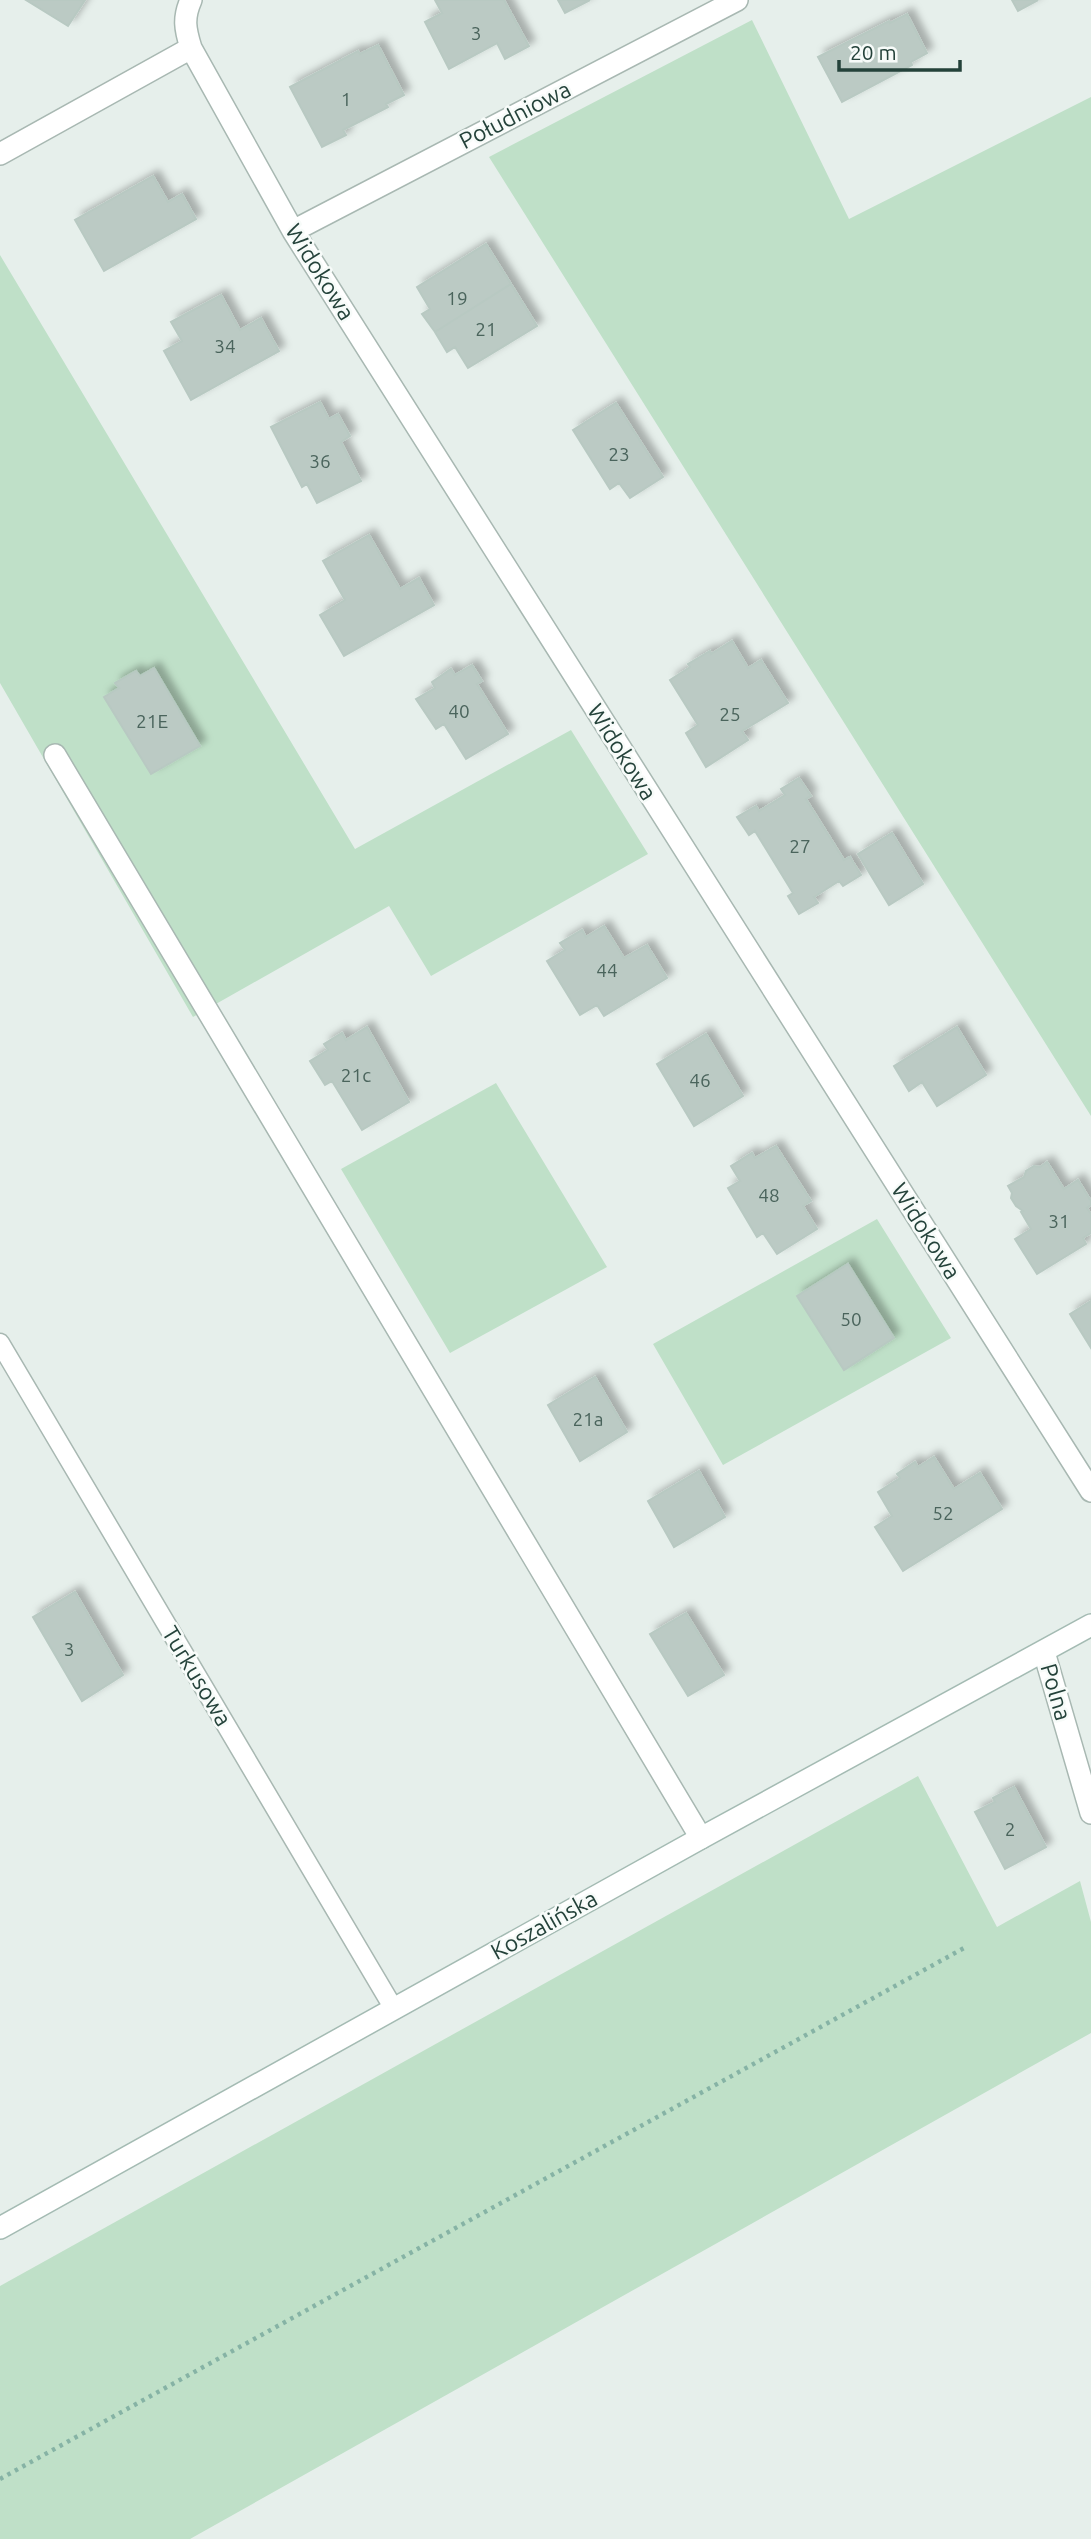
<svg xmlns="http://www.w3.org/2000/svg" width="1091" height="2539" viewBox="0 0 1091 2539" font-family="Ubuntu,sans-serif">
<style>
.green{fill:#bfe0c8}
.building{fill:#bbcac4;stroke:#b8c9c2;stroke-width:2;filter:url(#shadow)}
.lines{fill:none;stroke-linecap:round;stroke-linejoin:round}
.lane-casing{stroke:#a8b8b2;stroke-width:21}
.street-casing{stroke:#a8b8b2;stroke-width:24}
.secondary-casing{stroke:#a4bbb3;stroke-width:24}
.path{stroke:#86b3a5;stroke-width:4.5;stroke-dasharray:3.5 5;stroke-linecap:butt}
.lane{stroke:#fff;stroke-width:18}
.street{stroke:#fff;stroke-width:21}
.secondary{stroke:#fff;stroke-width:21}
.labels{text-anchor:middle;stroke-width:5;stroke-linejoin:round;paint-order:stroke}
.number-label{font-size:19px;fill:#4a645c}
.street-label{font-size:23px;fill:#24423a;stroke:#f7fbf9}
</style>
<defs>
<filter id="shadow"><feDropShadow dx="6" dy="-6" stdDeviation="3.5" flood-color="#0004"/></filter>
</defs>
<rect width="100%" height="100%" fill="#e6efeb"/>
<!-- green -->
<path class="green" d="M752 20 849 219 1091 97V1116L489 157Z
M0 255 355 849 571 730 648 854 431 976 389 906 193 1017 0 683Z
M496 1083 607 1267 450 1353 341 1169Z
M877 1219 951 1338 723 1465 653 1344Z
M918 1776 997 1927 1080 1881 1091 1922V2033L190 2539H0V2286Z"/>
<!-- building -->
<path class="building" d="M26 0H85L68 26Z
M435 0H504L529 46 505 59 497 43 449 69 425 22 442 13Z
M558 0H590L565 13Z
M1012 0H1038L1018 11Z
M907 14 927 53 911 62 912 65 842 102 818 57 889 21 890 23Z
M378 45 404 95 386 104 388 107 343 130 346 135 322 147 290 87 358 51 360 54Z
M153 176 168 202 182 194 196 219 104 271 75 220Z
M486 244 511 284 435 332 422 314 430 309 417 287Z
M511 284 537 326 468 368 455 347 447 352 435 332Z
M221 295 240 330 261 318 279 351 191 400 164 351 182 341 171 322Z
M320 402 329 419 338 414 350 436 341 442 361 481 317 503 307 484 302 487 271 427Z
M616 403 663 477 630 498 619 483 610 489 573 430Z
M369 535 400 589 419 578 434 605 344 656 320 615 345 600 323 561Z
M732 641 748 668 761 660 788 703 742 731 748 740 706 767 686 733 698 725 670 680 690 667 688 664 710 651 711 654Z
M472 665 482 681 477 684 508 734 466 759 444 724 436 729 416 699 435 688 432 682 451 669 455 675Z
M154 668 200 746 151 774 104 697 119 688 115 683 136 671 140 676Z
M799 778 811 796 806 799 844 860 850 857 861 875 843 886 839 881 814 897 818 903 799 914 788 896 793 893 755 831 749 835 737 817 756 806 759 811 785 795 781 789Z
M892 833 923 884 889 905 858 854Z
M604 926 624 958 647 945 667 978 604 1016 597 1005 580 1015 547 961 565 950 560 943 582 930 586 937Z
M367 1027 409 1102 362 1130 332 1081 325 1085 310 1061 328 1050 324 1044 342 1033 346 1040Z
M957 1027 986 1075 937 1106 922 1082 909 1091 894 1066Z
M706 1034 743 1096 694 1126 657 1064Z
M776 1146 811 1201 803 1206 817 1229 777 1254 763 1233 757 1237 728 1188 740 1181 731 1166 752 1153 755 1158Z
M1047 1162 1064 1189 1078 1180 1091 1201V1205L1087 1208 1091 1214V1233L1083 1238 1086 1244 1037 1274 1015 1239 1031 1229 1021 1212 1023 1211 1016 1206 1011 1198 1012 1193 1008 1186 1024 1177 1026 1171 1034 1166 1040 1167Z
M848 1264 894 1338 844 1370 797 1296Z
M1091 1301V1348L1070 1314Z
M595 1377 627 1432 580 1461 548 1405Z
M934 1457 954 1489 980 1473 1002 1509 903 1571 875 1527 892 1516 878 1492 900 1478 897 1474 915 1462 918 1467Z
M699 1471 725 1517 674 1547 648 1501Z
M75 1592 123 1675 82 1701 33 1617Z
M686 1613 724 1675 688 1696 650 1634Z
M1014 1787 1046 1847 1005 1869 975 1812 995 1802 993 1798Z"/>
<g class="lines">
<defs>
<path id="lane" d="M0 1343 394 2009"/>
<path id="street" d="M191 0C183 18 185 29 191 48L293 231 1091 1491
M0 154 191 48
M293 231 737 0
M55 755 701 1838
M1044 1652 1091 1813"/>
<path id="secondary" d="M0 2228 701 1838 1091 1625"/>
</defs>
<!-- lane casing -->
<use href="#lane" class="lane-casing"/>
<!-- street casing -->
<use href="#street" class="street-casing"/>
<!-- secondary casing -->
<use href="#secondary" class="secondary-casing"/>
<!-- path -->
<path class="path" d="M0 2479 964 1948"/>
<!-- lane -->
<use href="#lane" class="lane"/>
<!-- street -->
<use href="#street" class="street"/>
<!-- secondary -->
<use href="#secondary" class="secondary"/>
</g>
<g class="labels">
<!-- number labels -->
<g class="number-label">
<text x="476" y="40">3</text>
<text x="346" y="106">1</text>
<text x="457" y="305">19</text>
<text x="486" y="336">21</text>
<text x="225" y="353">34</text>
<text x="619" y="461">23</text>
<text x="320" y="468">36</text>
<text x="459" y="718">40</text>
<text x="730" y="721">25</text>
<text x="152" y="728">21E</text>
<text x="800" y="853">27</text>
<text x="607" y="977">44</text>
<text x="356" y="1082">21c</text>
<text x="700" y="1087">46</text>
<text x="769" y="1202">48</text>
<text x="1059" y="1228">31</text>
<text x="851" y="1326">50</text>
<text x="588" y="1426">21a</text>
<text x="943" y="1520">52</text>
<text x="69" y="1656">3</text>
<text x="1010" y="1836">2</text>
</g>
<!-- street labels -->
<g class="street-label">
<text transform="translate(515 115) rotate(-27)" y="8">Południowa</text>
<text transform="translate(320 272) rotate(58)" y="8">Widokowa</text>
<text transform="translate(622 752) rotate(58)" y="8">Widokowa</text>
<text transform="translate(926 1231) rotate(58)" y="8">Widokowa</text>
<text transform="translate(197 1676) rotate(59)" y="8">Turkusowa</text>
<text transform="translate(1056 1692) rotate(74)" y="8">Polna</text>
<text transform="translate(544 1925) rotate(-29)" y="8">Koszalińska</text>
</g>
</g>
<!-- scale -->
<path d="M839 60v10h121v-10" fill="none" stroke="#24423a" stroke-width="3.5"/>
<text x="850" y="60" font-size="21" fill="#24423a" stroke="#f7fbf9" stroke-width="5" paint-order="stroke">20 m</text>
</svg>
